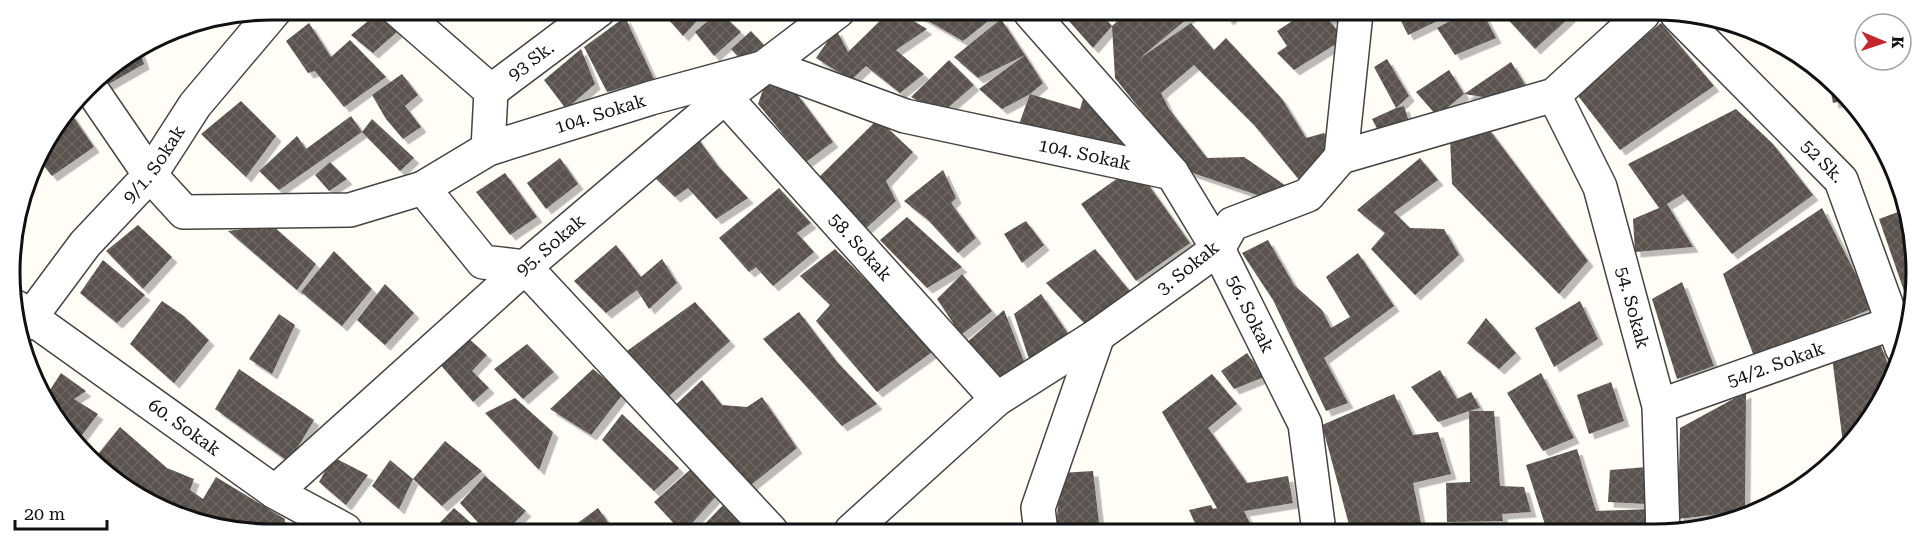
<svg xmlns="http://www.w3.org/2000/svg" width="1925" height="544" viewBox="0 0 1925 544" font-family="'Roboto Serif',serif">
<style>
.building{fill:url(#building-cross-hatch);filter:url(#shadow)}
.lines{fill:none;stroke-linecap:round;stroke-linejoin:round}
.street-casing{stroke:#444;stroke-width:36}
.street{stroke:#fff;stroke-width:33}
.labels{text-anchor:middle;stroke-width:6;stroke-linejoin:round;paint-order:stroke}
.street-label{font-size:18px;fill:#111;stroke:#fff}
.rim{fill:none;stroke:#111;stroke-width:3}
</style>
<defs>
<pattern id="building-cross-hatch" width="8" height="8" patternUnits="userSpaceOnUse" patternTransform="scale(1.5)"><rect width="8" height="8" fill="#5a524d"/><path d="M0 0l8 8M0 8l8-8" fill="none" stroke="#6d6662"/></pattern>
<filter id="shadow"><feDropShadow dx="5.5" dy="5.5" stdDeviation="0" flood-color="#0004"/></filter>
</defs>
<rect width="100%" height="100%" fill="#fffdf5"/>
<!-- building -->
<path class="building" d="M421 10H440L430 18Z
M660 10H683L706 11 683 36Z
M719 11 741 32 714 56 695 32Z
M890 11H897L927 29 896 50 924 74 900 93 866 66 851 80 816 58 836 29 848 52Z
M911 11 990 12 996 15 963 41Z
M379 12 398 31 373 53 351 35Z
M1061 12H1099L1112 26 1127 12H1195L1139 59 1191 23 1214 50 1226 38 1282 99 1306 138 1324 133 1335 151 1300 181 1254 125 1194 65 1161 93 1169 109 1207 158 1244 157 1289 188 1272 200 1190 172 1115 78 1112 26 1093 48Z
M1222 12H1237L1228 20Z
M1298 13H1345L1329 20 1344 39 1294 70 1277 53 1287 46 1277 31 1300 16Z
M1397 13H1448L1450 15 1408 35Z
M1465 13H1483L1496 38 1455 55 1437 28Z
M1502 13 1569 14 1571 16 1535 49Z
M625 17 654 79 607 92 584 47Z
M1001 19 1025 55 1043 83 1030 94 1080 109 1085 92 1127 138 1119 153 1018 127 1030 94 1002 109 979 89 1025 55 978 78 954 57Z
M309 23 331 57 350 40 386 77 344 107 315 71 308 73 286 41Z
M1661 23 1714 86 1620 150 1575 92Z
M751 31 764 45 742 61 731 49Z
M139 49 144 64 107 85 101 73Z
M581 49 595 84 566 109 544 80Z
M1387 59 1409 96 1396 108 1404 106 1411 128 1382 138 1372 119 1396 108 1374 67Z
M949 60 974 85 941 114 911 97Z
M1511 62 1531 94 1503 100 1464 94 1437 116 1416 92 1449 70 1464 94Z
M402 74 418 95 405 106 421 127 403 139 386 119 372 95Z
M1829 83 1846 100 1833 103Z
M765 84 797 94 833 142 806 162 758 104Z
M241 101 276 136 246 177 201 134Z
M1736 109 1773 144 1813 195 1732 254 1683 194 1667 204 1693 247 1635 252 1633 219 1659 208 1628 164Z
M70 112 94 147 52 176 36 156Z
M351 116 362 132 279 190 259 171 297 136 306 149Z
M372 119 414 158 400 171 362 132Z
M878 119 913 152 886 181 896 201 864 230 817 179Z
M1488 128 1588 261 1559 294 1452 184 1450 139Z
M693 132 718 166 748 198 716 219 688 188 675 197 648 171Z
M560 158 578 184 546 209 527 183Z
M1420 158 1438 180 1394 212 1410 228 1444 229 1459 255 1415 295 1371 249 1385 233 1357 210Z
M330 162 347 179 329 191 315 175Z
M1135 166 1190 243 1136 281 1081 204Z
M943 170 956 198 951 203 976 238 958 253 928 220 904 201Z
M505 173 537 217 510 235 476 192Z
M779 188 811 223 797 233 814 252 773 286 756 267 749 272 719 238Z
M1822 208 1873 308 1755 359 1723 274Z
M1906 209 1911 220V311L1879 219Z
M907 217 962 267 927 288 880 240Z
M1026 221 1044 245 1022 263 1004 234Z
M138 225 172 257 143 289 106 251Z
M272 225 316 264 297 290 228 231Z
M1268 240 1294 285 1322 310 1331 328 1350 317 1326 277 1358 253 1394 306 1324 358 1348 403 1326 411 1273 300 1242 253Z
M616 245 641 277 662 259 677 283 649 309 637 290 606 313 574 281Z
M835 249 935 350 877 392 816 321 830 305 800 276Z
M1095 249 1135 297 1088 327 1046 283Z
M334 251 372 289 342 326 301 292Z
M103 260 145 295 117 323 80 293Z
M962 274 992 311 961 335 937 299Z
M1682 282 1714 366 1677 379 1652 299Z
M385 284 414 313 385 345 357 320Z
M1041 294 1071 338 1032 368 1014 314Z
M162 301 184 316 209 340 174 383 130 344Z
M1580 301 1598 339 1554 367 1535 328Z
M695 302 730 341 668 397 627 351Z
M1004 310 1025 364 1004 387 965 344Z
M799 312 837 362 877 404 842 426 763 339Z
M279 314 295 325 272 374 249 359Z
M1486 318 1516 353 1499 369 1467 343Z
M466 336 487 355 472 371 489 388 473 402 438 362Z
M527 344 554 372 523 399 494 369Z
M1881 346 1893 377 1889 389 1844 451 1832 357Z
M1247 353 1264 377 1234 389 1221 371Z
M239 369 314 420 289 462 215 409Z
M593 369 623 394 591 435 550 409Z
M1440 370 1457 399 1471 392 1480 408 1469 411H1494L1500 486 1524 487 1531 512 1502 514 1503 521 1447 522 1446 483 1470 482 1469 411 1438 422 1411 387Z
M61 373 86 391 74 399 98 414 76 443 64 432 56 417 63 410 48 393Z
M1541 373 1574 438 1543 451 1507 393Z
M1212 374 1237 404 1208 428 1247 483 1288 476 1293 503 1244 511 1254 532H1199L1189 510 1211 505 1213 509 1217 508 1162 412Z
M702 380 722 405 747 407 762 397 797 448 751 485 673 407Z
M1611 382 1624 421 1589 434 1577 395Z
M1746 392 1745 511 1678 519 1680 428Z
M1394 394 1413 435 1438 432 1451 474 1413 483 1422 528 1402 532H1351L1322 425Z
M515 398 553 432 539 470 485 413Z
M622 414 679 468 654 491 602 440Z
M120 427 167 468 194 479 190 490 203 499 216 477 285 519 284 530H221L140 500 94 459Z
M445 441 482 471 442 506 413 479Z
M1577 449 1596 511 1652 509V533L1547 531 1526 465Z
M333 457 368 475 346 505 319 482Z
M390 460 413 479 399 509 372 486Z
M1647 467V504L1608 502 1610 470Z
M692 468 719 493 685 531H681L654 502Z
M1093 471 1100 532H1056L1060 473Z
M485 476 526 511 506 531H486L460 503Z
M724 504 749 531H698Z
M454 508 479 530H433Z
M598 508 614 531H567Z"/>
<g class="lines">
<defs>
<g id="street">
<path d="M397 9 491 91 488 149"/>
<path id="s1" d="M1030 12 1172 173 1218 249 1305 424 1319 532"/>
<path id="s2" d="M1677 14 1841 180 1902 348"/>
<path id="s3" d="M89 86 150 175 184 212 350 210 423 188 488 149 651 98 769 66 905 116 1172 173"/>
<path id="s4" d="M491 91 599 10"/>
<path id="s5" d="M1554 95 1600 187 1659 406 1663 533"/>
<path id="s6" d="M725 97 997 399"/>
<path d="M1341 157 1356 13"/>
<path d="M423 188 483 262 525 267 771 531"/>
<path id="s7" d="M16 307 275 492 345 530"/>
<path id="s8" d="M19 328 30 318 85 244 150 175 195 105 276 9"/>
<path id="s9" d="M1659 406 1893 323"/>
<path id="s10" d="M275 492 525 267 725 97 838 11"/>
<path d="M851 531 997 399 1098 335 1218 249 1232 224 1308 195 1341 157 1554 95 1643 14"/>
<path d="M1041 532 1038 508 1098 335"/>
</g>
</defs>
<!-- street casing -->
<use href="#street" class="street-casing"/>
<!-- street -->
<use href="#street" class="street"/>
</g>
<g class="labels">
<!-- street labels -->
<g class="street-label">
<text dy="6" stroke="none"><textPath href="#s4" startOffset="50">93 Sk.</textPath></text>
<text dy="6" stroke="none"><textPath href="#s3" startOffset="594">104. Sokak</textPath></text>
<text dy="6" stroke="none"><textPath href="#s3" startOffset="1098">104. Sokak</textPath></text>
<text dy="6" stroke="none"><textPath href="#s2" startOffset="207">52 Sk.</textPath></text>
<text dy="6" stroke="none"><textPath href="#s8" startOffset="213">9/1. Sokak</textPath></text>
<text dy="6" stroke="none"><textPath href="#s10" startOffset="370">95. Sokak</textPath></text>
<text dy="6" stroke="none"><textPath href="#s6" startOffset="202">58. Sokak</textPath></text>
<text transform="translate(1188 268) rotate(-39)" y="6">3. Sokak</text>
<text dy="6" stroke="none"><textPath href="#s5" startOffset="228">54. Sokak</textPath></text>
<text dy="6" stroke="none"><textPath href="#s1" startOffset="376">56. Sokak</textPath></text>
<text dy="6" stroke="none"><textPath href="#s9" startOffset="124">54/2. Sokak</textPath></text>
<text dy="6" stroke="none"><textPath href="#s7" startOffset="207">60. Sokak</textPath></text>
</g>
</g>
<!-- crop -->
<path d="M0 0H1925V544H0ZM272 20H1654A252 252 0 0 1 1906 272V272A252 252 0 0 1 1654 524H272A252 252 0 0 1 20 272V272A252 252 0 0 1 272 20Z" fill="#fff" fill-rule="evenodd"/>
<path class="rim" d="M272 20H1654A252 252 0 0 1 1906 272V272A252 252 0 0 1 1654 524H272A252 252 0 0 1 20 272V272A252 252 0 0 1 272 20Z"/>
<!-- north arrow -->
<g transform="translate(1883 42) rotate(92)"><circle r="28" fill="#ffffff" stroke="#a0a0a0" stroke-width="1.5"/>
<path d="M0-4.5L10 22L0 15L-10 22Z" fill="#c4262e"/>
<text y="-9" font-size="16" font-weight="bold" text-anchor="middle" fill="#111111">K</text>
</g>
<!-- scale -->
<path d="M15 520v9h92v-9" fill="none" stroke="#111111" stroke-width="3"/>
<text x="24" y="520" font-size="18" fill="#111111" stroke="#ffffff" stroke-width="4.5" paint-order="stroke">20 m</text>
</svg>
